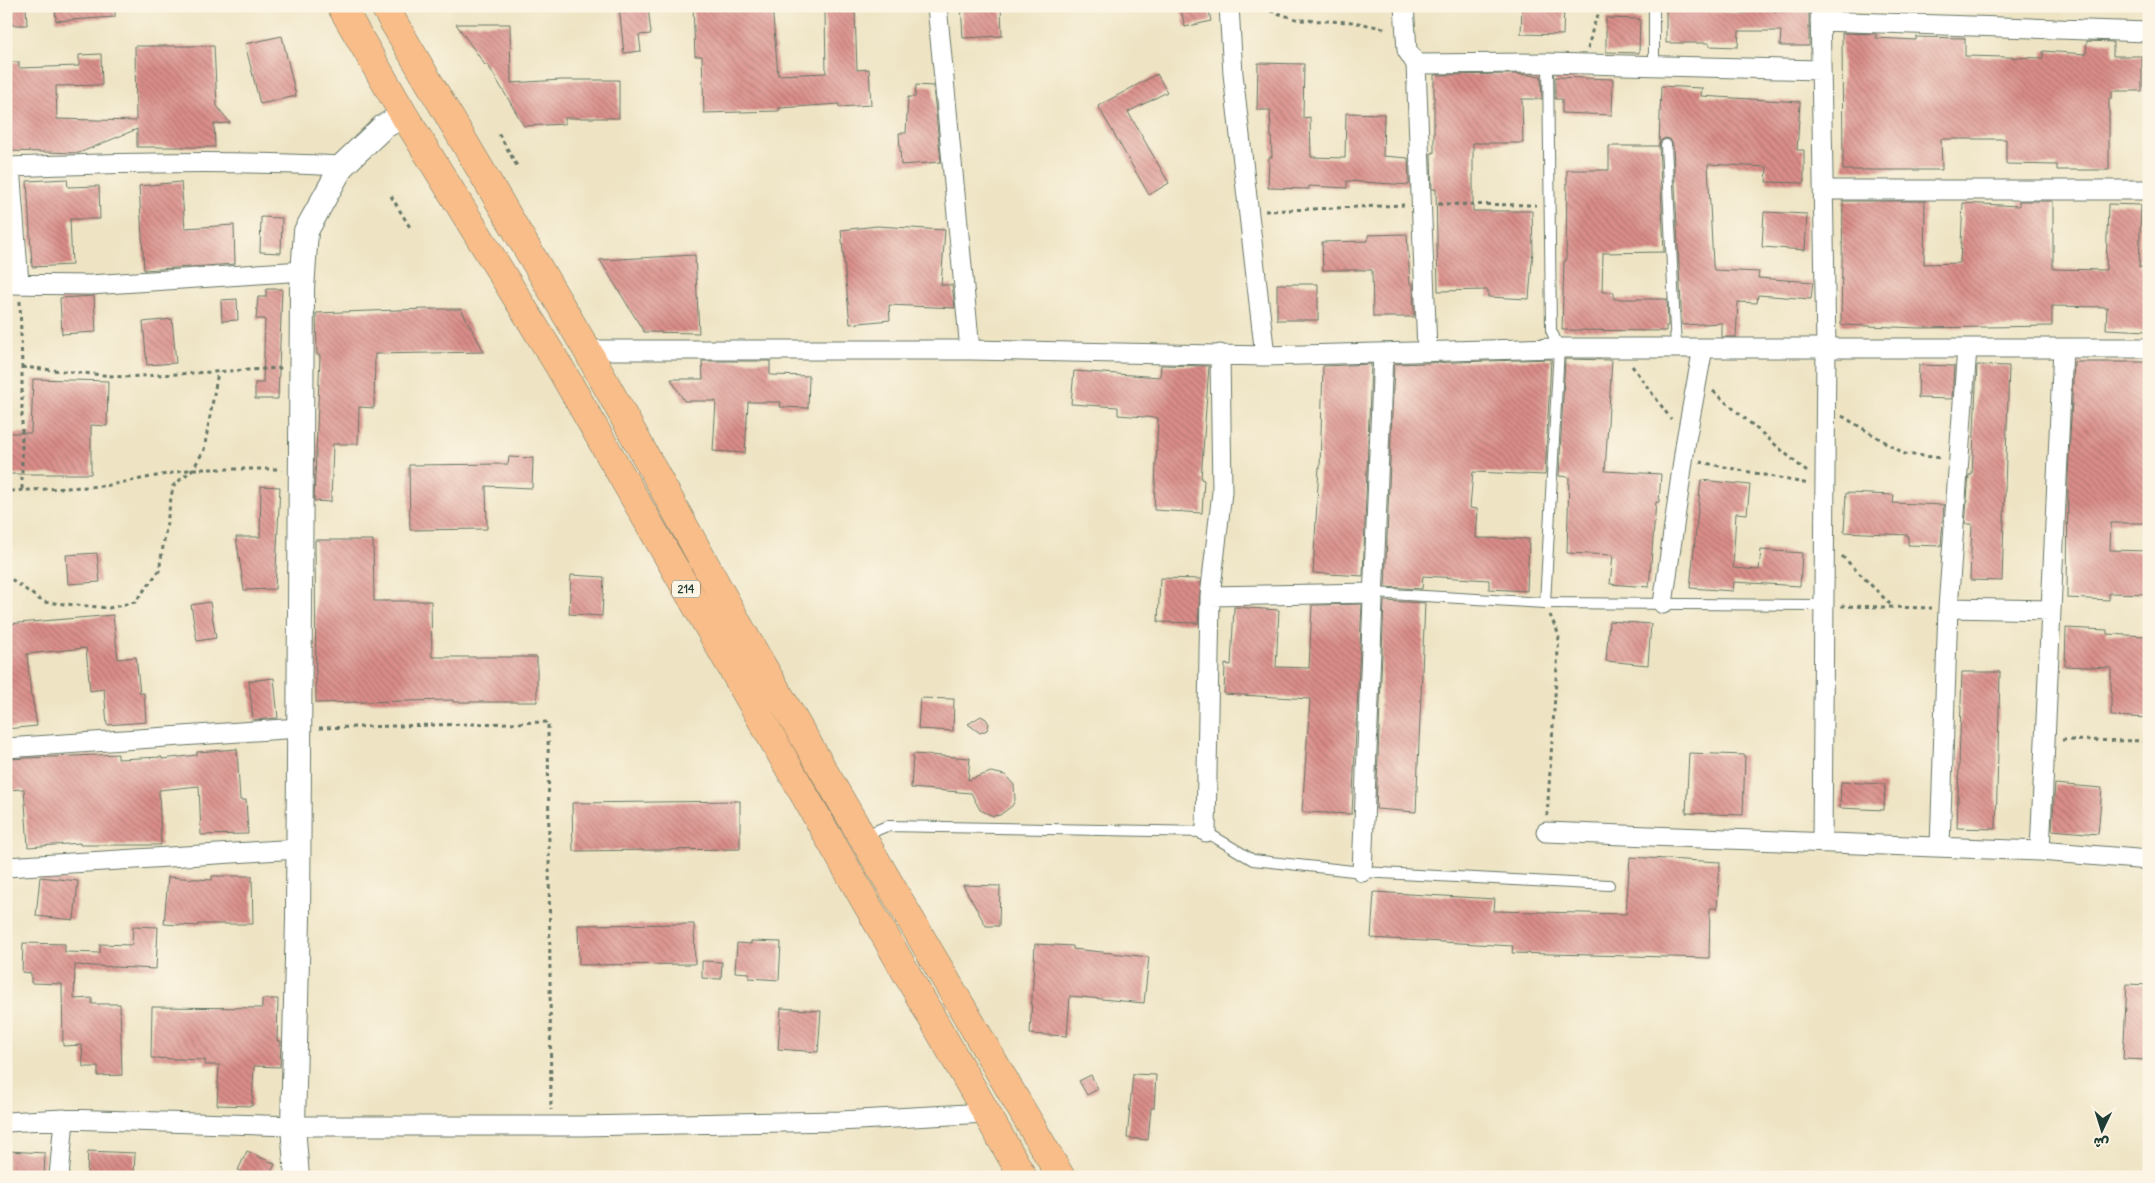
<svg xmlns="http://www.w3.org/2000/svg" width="2155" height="1183" viewBox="0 0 2155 1183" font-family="Delius,'Playpen Sans Arabic',sans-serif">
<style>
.building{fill:url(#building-back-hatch)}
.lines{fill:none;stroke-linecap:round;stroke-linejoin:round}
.service-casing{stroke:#677766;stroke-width:12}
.minor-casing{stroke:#677766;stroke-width:21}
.tertiary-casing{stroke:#677766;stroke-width:26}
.trunk-casing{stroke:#677766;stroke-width:29}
.path{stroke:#677766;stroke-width:3;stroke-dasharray:4 4;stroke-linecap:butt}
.service{stroke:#fff;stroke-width:10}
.minor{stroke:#fff;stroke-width:19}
.tertiary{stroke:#fff;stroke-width:24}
.trunk{stroke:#f8bd89;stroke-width:28}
.labels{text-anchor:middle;stroke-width:4;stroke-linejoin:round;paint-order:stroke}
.shield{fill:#fcf5e5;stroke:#617469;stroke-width:1}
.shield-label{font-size:11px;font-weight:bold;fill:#1f3d34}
</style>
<defs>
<pattern id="building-back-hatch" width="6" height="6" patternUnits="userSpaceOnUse" patternTransform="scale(1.25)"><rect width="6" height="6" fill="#da8d89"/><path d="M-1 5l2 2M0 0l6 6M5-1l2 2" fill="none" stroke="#b07471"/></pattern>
</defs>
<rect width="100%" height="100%" fill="#fcf5e5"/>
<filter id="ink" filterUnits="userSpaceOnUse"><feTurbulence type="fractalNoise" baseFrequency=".02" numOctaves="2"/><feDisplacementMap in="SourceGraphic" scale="10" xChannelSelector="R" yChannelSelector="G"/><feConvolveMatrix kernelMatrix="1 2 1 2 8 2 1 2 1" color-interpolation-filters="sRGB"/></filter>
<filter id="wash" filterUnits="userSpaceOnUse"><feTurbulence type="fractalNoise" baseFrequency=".0096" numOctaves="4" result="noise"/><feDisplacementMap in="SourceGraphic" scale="20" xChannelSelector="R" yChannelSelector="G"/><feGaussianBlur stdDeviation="1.12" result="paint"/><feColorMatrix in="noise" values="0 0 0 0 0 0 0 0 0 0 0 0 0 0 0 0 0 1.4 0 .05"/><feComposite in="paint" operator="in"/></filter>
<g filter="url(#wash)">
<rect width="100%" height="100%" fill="#eee4c4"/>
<g id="blocks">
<!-- building -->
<path class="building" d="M6 6H26L27 25H6Z
M55 6H115V17L56 21Z
M619 6H648L651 34 639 35 641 51 624 53Z
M693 6H772L778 75 826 73 825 11 855 10 857 70 869 69 871 105 839 107V104L779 108V111L704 113 702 56H695Z
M961 6H1001L1002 36 963 38Z
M1180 6H1208L1211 21 1185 27Z
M1522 6H1564L1563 35 1521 34Z
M1666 6H1704V11L1746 13V6H1773V11L1809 12V46H1780L1781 31H1739L1738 47 1709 46V43H1666Z
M1606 18 1640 19 1639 53 1606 52Z
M456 24H510L511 83 561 80H619V118H565V124L524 126 488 65H485Z
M1842 33 1876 34V38L1916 40V37L1965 38V56L2043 58V51L2086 54 2087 41 2113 42V56H2142V91H2112V98H2109V170H2057V165L2006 164V139H1941L1942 170H1843Z
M282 36 296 96 260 104 245 44Z
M135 46H214L217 106 230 123 214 124 215 147H137V129L79 153 8 151 9 103H6V62H19V68L79 66V55L101 54 102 85 56 86 57 119 136 121Z
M1258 63 1304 64 1303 118 1310 117 1311 157 1345 158 1346 113 1384 114 1383 156 1408 158 1409 185 1347 181V188L1309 186V189L1268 188 1269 157H1272L1270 110H1257Z
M1157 74 1167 92 1128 112 1169 183 1149 195 1098 106Z
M1515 74 1541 76 1542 99H1522L1523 143H1473V211H1532L1533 250 1529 299 1488 297V290L1438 291 1436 189H1432L1431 153H1434V75Z
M1555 77 1613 79 1612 115 1562 113V99H1555Z
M916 85 933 86 941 162 901 165 899 133H906L908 97H915Z
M1661 86 1702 88 1701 96 1800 102 1797 150H1804V183L1766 182 1767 167 1708 164 1713 265 1714 270 1759 272 1758 278 1813 282 1811 299 1758 295 1757 303 1738 302 1736 337H1722V323L1682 325 1673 145 1670 139 1665 138 1660 141 1659 145 1664 252 1603 253 1602 292H1614V299H1667L1668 326H1666V331L1562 330 1564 261H1566L1567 170H1609V146H1659Z
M67 179 68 187 99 186 100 219H70L72 265 32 267 27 181Z
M181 182 185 228 234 225 235 264 144 270 139 186Z
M1843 201H1925L1924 264 1960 263 1963 203 2019 206V201H2053V269L2106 270 2108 204 2141 205 2139 267 2149 268V331L2106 329 2107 307 2052 306V326L1920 328 1841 325Z
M1764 212 1807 214 1805 250 1762 247Z
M261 217 282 218 281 253 260 252Z
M877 226 945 230 941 285H952L955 308 889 305 890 320 850 324 841 230Z
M1407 234 1410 284H1413L1414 317H1373L1372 270H1323L1322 242 1368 241V235Z
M695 255 699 333 644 332 600 260Z
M1277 284H1318V320H1277Z
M266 289H282L278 399H255V383H263L265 319H256L258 297H266Z
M94 296 96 332 62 334 60 298Z
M237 299 238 320 222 321 221 300Z
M425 309H461L484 352 375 354 374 408 359 407 358 444H333L331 502 314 501 320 355H317L316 313Z
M172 319 176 363 147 365 143 322Z
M1551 359 1545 475 1473 472 1470 508 1478 509 1476 538 1529 539 1527 591 1489 589V580L1423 576 1422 589 1385 587 1394 364Z
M1565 359 1612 360 1605 471 1661 474 1659 502H1656L1649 587 1610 584 1613 555 1567 553 1569 477 1559 476Z
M702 361H770V375L809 376 808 408 780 407 781 402H748L745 453 713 451 716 401H684L671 379H703Z
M2074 362H2149V523H2111L2110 550 2149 551V594L2109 593V600L2067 598 2068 475Z
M1371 364 1363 576 1313 573 1319 467 1320 468 1323 366Z
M1161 365 1209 366 1201 479 1204 480 1202 513 1154 510 1158 418 1118 415V407L1071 404 1074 371 1160 377Z
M1919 365 1954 366 1952 399 1918 398Z
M1977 365 2009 366 2002 581 1970 580 1972 524H1965L1969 475H1972Z
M33 379 108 381 107 426 91 425V474H6V433H31Z
M509 457 533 458 532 488 486 486 487 529 410 530 409 465 508 464Z
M1701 480 1750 485 1747 514 1736 513 1733 568 1759 570 1761 550 1802 553 1800 586 1734 582 1733 591 1690 588Z
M261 486 280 487 275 589 244 590 236 537H260Z
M1846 493 1894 495 1893 503 1944 505 1941 546 1908 545V535L1844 532Z
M315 540H373L374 601H431L432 657H537V702H453V700L316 703Z
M97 553 100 582 68 584 66 555Z
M571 575 604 577 602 616 569 614Z
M1160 578 1201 579 1198 623 1158 622Z
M1384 601 1425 603 1416 812 1376 809Z
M210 602 216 638 197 641 191 605Z
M1362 604 1352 814 1302 812 1310 699 1224 694 1225 664 1231 665 1234 607 1279 610 1276 667 1309 668 1312 605Z
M113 615 118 659 136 657 140 693H144L146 722 107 725 104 689 90 691 86 648 27 654 31 696H32L37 726 6 729V699H8L6 665H10L7 624Z
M1609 621 1651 624 1648 665 1606 661Z
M2066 628 2107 630V634L2147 636 2146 681H2149V718L2111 716V668L2065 666Z
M1962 672H2000L1996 829 1957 828Z
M274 678 278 718 253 720 249 681Z
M920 698 954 699 953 731 918 729Z
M981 716 986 719 989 724 987 730 980 733 968 724Z
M237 749 240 800H246L248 834 201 835 199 786 159 790 161 845H80V843L28 847 24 789 6 790V759L118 754V759L162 757V759L197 755V752Z
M1689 753 1745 755 1743 815 1686 813Z
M913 754 970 758 968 780 991 772 1005 775 1014 785 1015 800 1012 806 1000 815 993 816 980 810 971 793 911 788Z
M1841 782 1885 784 1884 810 1840 808Z
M2055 784 2102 788 2098 834 2052 830Z
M740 801V849L573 851 572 803Z
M1630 857 1720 862 1717 908H1710L1709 958 1512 953 1513 946 1371 938 1374 892 1495 899 1494 911 1626 914Z
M212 876H252L253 924H198V926L164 924 168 877 212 880Z
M40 877 78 881 74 920 36 916Z
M963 885 1000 886 999 926H986Z
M694 924 695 964 579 965 578 925Z
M133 926 158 927 156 969 75 965 74 999 92 998V1004H120L122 1075 98 1076V1067H83L82 1045 63 1046 62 984 31 983V973L22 972 23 943 65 944V952L100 953V944L132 945Z
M751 941 781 942 779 980 749 978V973L735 972 737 943 751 944Z
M1035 944 1073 946V949L1149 957 1144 1003 1070 996 1067 1036 1030 1034Z
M702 961 722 962 721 979 702 978Z
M2127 984 2149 985V1060L2123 1059Z
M262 999H278L277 1041H281L280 1067 254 1066 252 1106 217 1105 219 1065H205V1060L151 1058 152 1007 262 1008Z
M781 1008 821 1011 818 1052 778 1049Z
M1133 1074 1156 1075 1154 1108H1151L1148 1140 1127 1138Z
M1091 1075 1098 1089 1087 1095 1079 1081Z
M8 1151 45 1153 44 1177H7Z
M88 1151 135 1153 134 1177H87Z
M247 1151 275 1164 269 1177H252L238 1170Z"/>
</g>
</g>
<g filter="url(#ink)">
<use href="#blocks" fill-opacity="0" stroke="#677766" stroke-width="1"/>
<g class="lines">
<defs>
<path id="service" d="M1654 6V65
M1666 145 1676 348
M1373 593 1545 603 1824 605
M1545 603 1559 348 1551 330 1548 63
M863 836 887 826 1206 832 1253 860 1362 872 1609 885"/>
<path id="minor" d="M937 6 970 350
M1229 6 1233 74 1265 356
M1404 6 1407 50 1416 64 1427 351
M1820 6 1826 348 1822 843
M1820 21 2149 32
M1416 64 1548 63 1820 70
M6 167C118 163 230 160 342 166
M10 167 19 283
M1823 190H2149
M6 284 90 285 303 271
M587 350H970L1265 356 1559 348H2149
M1210 596 1373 593
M1663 604 1686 440 1703 348
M1948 608 1967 348
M6 748 299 728
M1206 832 1210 596 1222 492 1220 354
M1546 832 2040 851 2149 860
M1940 847 1948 608 2051 610
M2040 851 2063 348
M6 867 298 849
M1362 872 1383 353
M6 1122 64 1119 293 1126H581L840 1121 986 1113
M59 1177 64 1119"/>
<path id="tertiary" d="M297 1177 293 1126 298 918 302 289 306 231 342 166 383 127 404 115"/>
<path id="trunk" d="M341 6 404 115 560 368 1023 1177
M384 6 587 350 742 631 1061 1177"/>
</defs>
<!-- service casing -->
<use href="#service" class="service-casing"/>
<!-- minor casing -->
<use href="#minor" class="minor-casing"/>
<!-- tertiary casing -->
<use href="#tertiary" class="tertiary-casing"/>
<!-- trunk casing -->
<use href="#trunk" class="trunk-casing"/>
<!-- path -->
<path class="path" d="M1255 6 1299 20 1353 22 1388 29
M1588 49 1593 27 1602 6
M499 134 517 166
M391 196 411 229
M1438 204 1536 205
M1265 211 1404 205
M20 301 22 367V490
M1632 366 1671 419
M22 367 123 377 283 368
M1713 391 1807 472
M1842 416 1905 454 1942 458
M1700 462 1809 484
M6 497 10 491 104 486 193 469H282
M1842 556 1893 607
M6 558 7 576 43 602 109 608 135 602 159 571 173 486 193 469 204 450 218 372
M1841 606 1932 608
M319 728 548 722 551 1110
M2062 740 2149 741
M1547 816 1559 635 1550 615"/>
<!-- service -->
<use href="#service" class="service"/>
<!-- minor -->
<use href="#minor" class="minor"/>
<!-- tertiary -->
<use href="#tertiary" class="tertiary"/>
<!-- trunk -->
<use href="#trunk" class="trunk"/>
</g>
</g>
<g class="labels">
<!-- shield labels -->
<rect class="shield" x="672" y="580.5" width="28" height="17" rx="4"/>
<g class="shield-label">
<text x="686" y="593">214</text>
</g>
</g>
<!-- margin -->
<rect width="2155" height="1183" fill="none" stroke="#fcf5e5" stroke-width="25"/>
<!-- north arrow -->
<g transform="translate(2102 1130) rotate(184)" stroke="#fcf5e5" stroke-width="4" paint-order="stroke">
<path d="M0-4L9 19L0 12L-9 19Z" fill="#1f3d34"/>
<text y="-8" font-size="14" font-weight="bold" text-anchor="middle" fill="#1f3d34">ش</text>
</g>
</svg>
